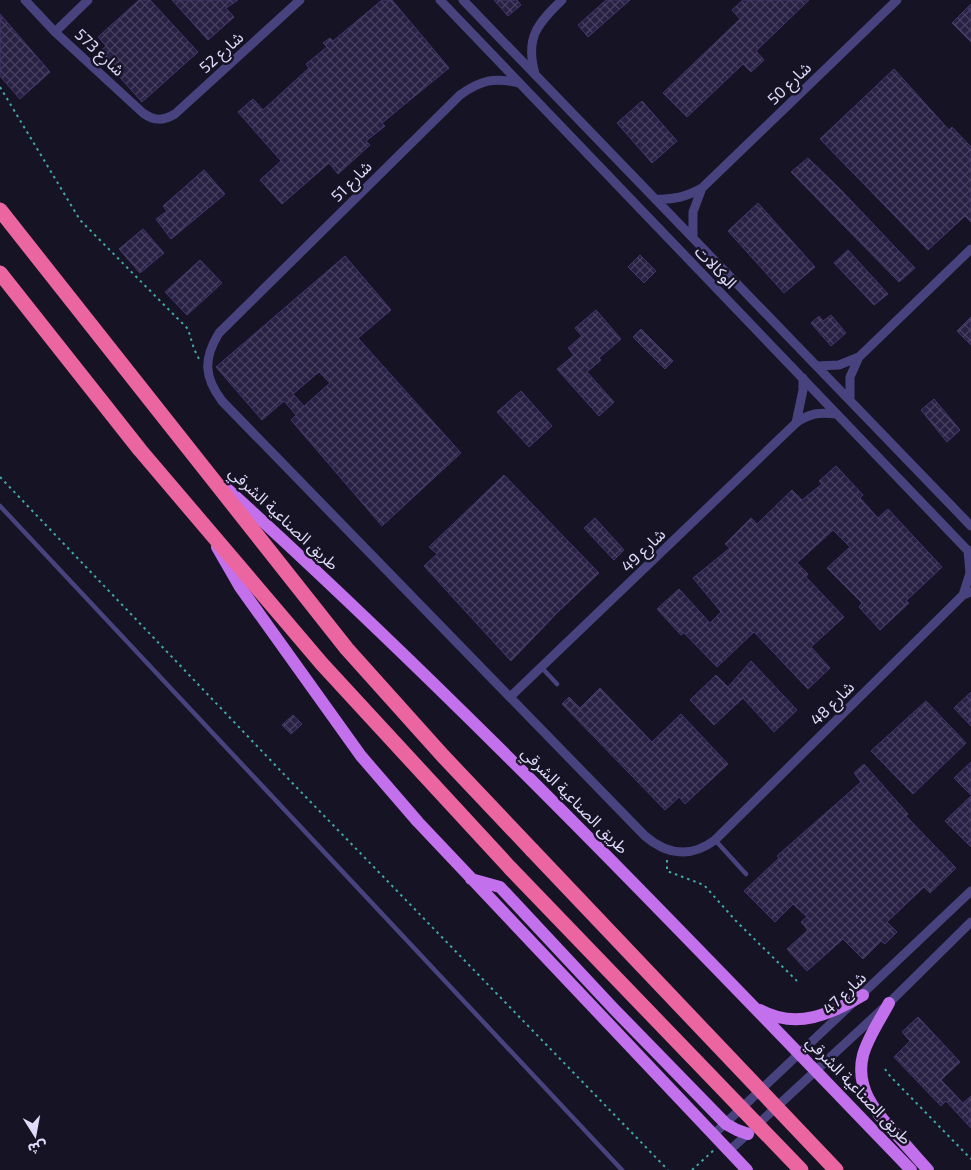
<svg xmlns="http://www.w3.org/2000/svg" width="971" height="1170" viewBox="0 0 971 1170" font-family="'Exo 2','Noto Sans Arabic',sans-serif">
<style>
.building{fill:url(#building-cross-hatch);stroke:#43366d;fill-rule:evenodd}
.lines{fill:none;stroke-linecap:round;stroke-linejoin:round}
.path{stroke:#3faba8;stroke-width:2;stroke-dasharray:2.5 4;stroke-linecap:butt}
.lane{stroke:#48437e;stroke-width:4.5}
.street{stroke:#48437e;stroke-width:9}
.primary{stroke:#c370ed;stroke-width:12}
.highway{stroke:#eb65a1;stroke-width:15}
.highway-bridge{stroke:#eb65a1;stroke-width:15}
.labels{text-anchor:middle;stroke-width:5;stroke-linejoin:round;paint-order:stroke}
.street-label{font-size:16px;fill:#e0dbfa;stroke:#161325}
</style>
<defs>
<pattern id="building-cross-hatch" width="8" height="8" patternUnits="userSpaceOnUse" patternTransform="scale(1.25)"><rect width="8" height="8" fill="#292144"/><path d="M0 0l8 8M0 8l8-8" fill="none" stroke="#484160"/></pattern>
</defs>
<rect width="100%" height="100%" fill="#161325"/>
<!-- building -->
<path class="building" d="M139 0H150L198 52 142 102 98 53 106 46 98 37Z
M172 0H238L226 8 234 17 208 40Z
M382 0H392L449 68 382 123 385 126 366 141 370 145 338 174 329 163 282 204 260 180 281 161 238 112 253 99 263 110 309 68 306 64 327 47 323 43 330 38 333 41Z
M494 0H517L521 5 508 16Z
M606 0H630L588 37 578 25Z
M743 0H809L756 51 764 60 751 72 743 64 687 117 663 93 740 19 732 10Z
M971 4V42L952 23Z
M0 14 50 72 20 99 0 76Z
M894 69 949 130 952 127 971 147V222L965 216 928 250 820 139Z
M642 101 677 141 652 163 617 123Z
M808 158 839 188 915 268 899 282 791 172Z
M204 170 225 194 171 239 156 219 167 211 163 206Z
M758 203 815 267 784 293 728 231Z
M143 229 164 253 140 273 119 249Z
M848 250 888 294 874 305 834 263Z
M640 255 656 271 644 283 628 267Z
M345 256 391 310 358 338 461 453 382 526 291 420 296 415 284 401 262 420 216 367ZM319 372 330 383 304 406 293 394Z
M200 260 222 283 187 315 165 292Z
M596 310 621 339 599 358 601 360 587 372 614 402 599 416 557 369 574 355 568 348 582 336 575 328Z
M831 315 846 333 831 346 811 323 819 316 823 321Z
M971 317V345L957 331Z
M641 329 673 361 665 369 633 337Z
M521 391 552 426 529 447 497 412Z
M934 399 960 430 947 442 921 410Z
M836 466 863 495 860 498 878 518 888 509 942 567 906 601 909 603 880 630 859 607 862 603 827 568 850 547 833 530 797 563 808 574 806 577 844 617 811 647 830 668 808 689 754 632 717 667 684 633 681 635 657 609 679 589 710 623 721 612 693 578 730 548 725 544 751 518 757 524 792 490 802 500 822 484 819 481Z
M504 475 599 573 557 613 511 661 424 566 437 554 429 547Z
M595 518 624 550 614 560 584 528Z
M751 661 797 710 774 732 743 698 714 725 690 700 716 675 728 687Z
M600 688 652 742 681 714 728 764 685 804 679 797 665 810 562 704 569 697 580 708Z
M971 692V726L954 708Z
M926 701 966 743 913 794 871 751Z
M293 715 302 724 291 734 282 725Z
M971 762V795L954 778Z
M864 764 908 814 906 816 956 868 930 893 924 887 887 922 897 932 885 944 881 941 863 959 843 939 807 971 787 949 808 930 801 922 807 917 793 904 775 922 744 891 779 858 777 856 861 782 854 773Z
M971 796V847L945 821Z
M918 1017 960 1062 941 1080 963 1103 971 1096V1128L946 1101 941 1106 894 1057 910 1041 902 1032Z"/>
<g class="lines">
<!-- path -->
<path class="path" d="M0 87 80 220 188 329 194 349 199 359
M0 477 300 791 668 1170
M667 860V871L704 885 736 921 797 981
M885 1069 890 1076 971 1159
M692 1170 714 1150"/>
<!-- lane -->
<path class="lane" d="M0 506 622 1170
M542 668 557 684
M715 840 746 874"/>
<!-- street -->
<path class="street" d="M25 0 55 32 143 113C154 121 163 121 175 114L300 0
M440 0 971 554
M463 0 971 526
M55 32 88 0
M535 74C525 38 537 24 562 0
M519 83C494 77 481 80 460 95L219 333C203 359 204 377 222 401L645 836C667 855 691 858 715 840L963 595 971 592
M655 199C673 200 686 197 702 188L897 0
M693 238V212L702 188
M817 366 839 365 859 357 971 249
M850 399V377L859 357
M796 423 803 390V378
M963 595 970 573 968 550
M510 697 796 423C809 413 820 412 836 414
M713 1135 971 891
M729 1151 889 1003 971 922"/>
<!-- primary -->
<path class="primary" d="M224 486C463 703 687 937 911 1170
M217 547 240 587 361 756 418 822 747 1170
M471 879 500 887 614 1009 726 1124 737 1130 748 1134
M889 1003C880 1020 868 1037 863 1055 855 1087 874 1111 895 1133 906 1145 917 1158 928 1170
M760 1010C797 1030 831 1014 863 995"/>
<!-- highway -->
<path class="highway" d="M0 210 347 649 443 756 532 850
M0 273 140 450 322 664 511 869"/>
<!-- highway-bridge -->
<path class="highway-bridge" d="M532 850 836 1170
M511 869 801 1170"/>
</g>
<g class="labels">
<!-- street labels -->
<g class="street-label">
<text transform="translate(100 52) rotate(43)" y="6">شارع 573</text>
<text transform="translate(221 52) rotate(-42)" y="6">شارع 52</text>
<text transform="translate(789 83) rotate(-44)" y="6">شارع 50</text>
<text transform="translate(351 181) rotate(-45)" y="6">شارع 51</text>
<text transform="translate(716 267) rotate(46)" y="6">الوكالات</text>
<text transform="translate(284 518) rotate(43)" y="6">طريق الصناعية الشرقي</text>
<text transform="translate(643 550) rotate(-44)" y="6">شارع 49</text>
<text transform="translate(832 703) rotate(-45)" y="6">شارع 48</text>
<text transform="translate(575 800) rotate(45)" y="6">طريق الصناعية الشرقي</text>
<text transform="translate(844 993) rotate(-44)" y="6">شارع 47</text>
<text transform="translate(859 1090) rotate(46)" y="6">طريق الصناعية الشرقي</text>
</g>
</g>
<!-- north arrow -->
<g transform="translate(35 1135) rotate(169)" stroke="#161325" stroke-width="4" paint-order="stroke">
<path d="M0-4L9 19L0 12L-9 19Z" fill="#e0dbfa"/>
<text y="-8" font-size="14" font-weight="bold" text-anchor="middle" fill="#e0dbfa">ش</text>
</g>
</svg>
